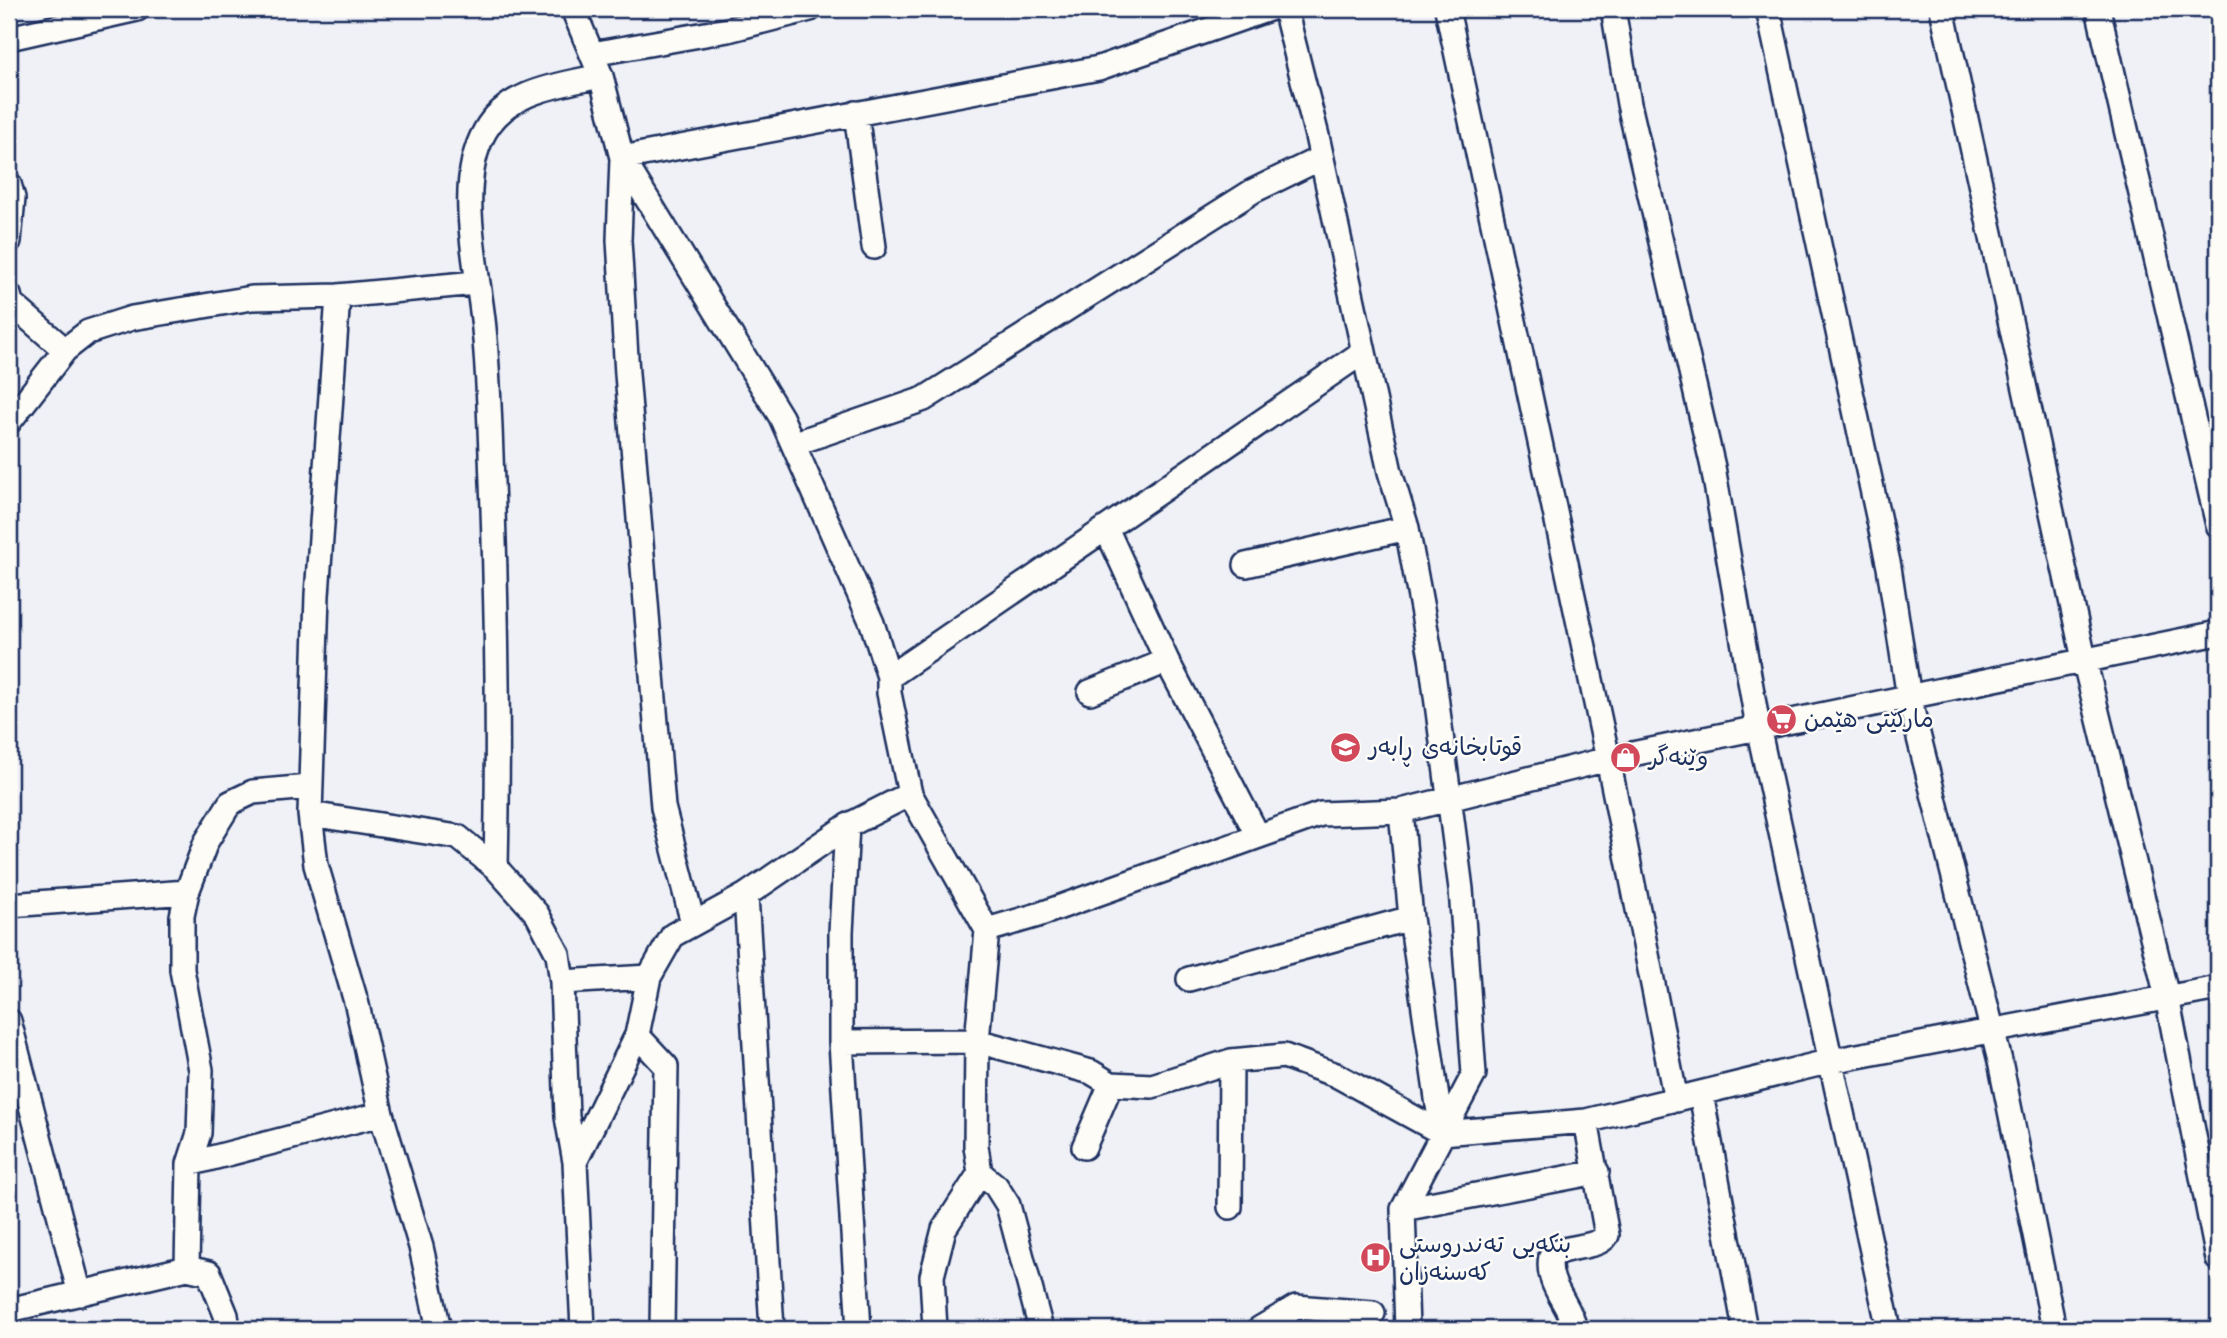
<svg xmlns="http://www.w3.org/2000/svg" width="2227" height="1338" viewBox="0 0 2227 1338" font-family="'Shantell Sans','Playpen Sans Arabic',sans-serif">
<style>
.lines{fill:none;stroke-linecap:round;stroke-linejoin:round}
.street-casing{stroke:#1b2f5e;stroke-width:28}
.street{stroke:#fdfcf7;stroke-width:23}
.labels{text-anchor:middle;stroke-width:5;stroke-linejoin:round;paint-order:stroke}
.poi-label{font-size:24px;fill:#1b2f5e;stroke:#fdfcf7;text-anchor:start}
</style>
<rect width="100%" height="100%" fill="#eff1f7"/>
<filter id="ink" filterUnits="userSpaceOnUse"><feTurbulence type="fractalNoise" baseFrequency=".0143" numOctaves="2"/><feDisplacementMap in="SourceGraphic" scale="14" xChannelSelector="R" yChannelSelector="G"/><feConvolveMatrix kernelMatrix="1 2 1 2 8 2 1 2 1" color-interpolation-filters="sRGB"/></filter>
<g filter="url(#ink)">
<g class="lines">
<defs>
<path id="street" d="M573 9 601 76 622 158 781 417 793 444 872 623 889 677V693L910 794 987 930 977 1041 976 1146 980 1173 996 1186 1008 1205 1041 1329
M1285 9 1317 136 1390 472 1407 528 1431 657 1461 889 1474 1074 1403 1209 1407 1329
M1447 9 1608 759 1676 1100
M1613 9 1629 104 1713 467 1758 727 1889 1329
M1768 9 1889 567 1909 698 2000 1061 2054 1329
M1942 9 2084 659 2167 997 2218 1259
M2098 9 2218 525
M9 38 137 9
M592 54 728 30 810 9
M856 113 874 247
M9 184 13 198 9 241
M9 295 11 303 65 350
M338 296 317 595 310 814 316 865 357 1005 381 1114 421 1247 439 1329
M9 422 65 350 88 332 132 318 252 298 338 296 476 283
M793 444 924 399 1253 191 1321 158
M1106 528 1167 661 1258 836
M1246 565 1407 528
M889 677 1363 352
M1090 692 1167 661
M1401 811 1411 918 1442 1133
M310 814 458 837 496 868 537 914 558 954 562 982 567 1117 575 1162
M847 826 841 932V1042L859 1329
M496 868C499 739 497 610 492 482 490 431 489 379 484 329 479 271 454 185 485 131 508 90 560 85 601 76
M746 895 772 1329
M9 905 187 892
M693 923 663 807 627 374 619 240 622 158 1099 68 1269 9
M987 930 1038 915 1321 814 1401 811 1608 759 2218 633
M1189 979 1411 918
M562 982 649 977
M9 1021 80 1294
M637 1035 666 1066 662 1329
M841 1042 977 1041 1091 1072 1111 1084
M1701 1094 1745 1329
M1084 1147 1111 1084 1152 1086 1231 1061 1284 1056 1336 1075 1442 1133 1586 1121 1831 1061 2218 988
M189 1164 381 1114
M1230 1207 1231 1061
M1403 1209 1597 1172
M9 1310 187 1268
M228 1329 226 1315 209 1273 187 1268 189 1164 199 1133 201 1070 182 970V916L187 892 206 842 230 803 253 792 309 787
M583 1329 575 1162 637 1035 649 977 673 935 746 895 847 826 910 794
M935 1329 932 1276 944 1229 980 1173
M1259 1329 1296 1307 1373 1313
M1575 1329C1570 1303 1545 1285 1551 1256 1567 1244 1597 1250 1607 1235L1586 1121"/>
</defs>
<!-- street casing -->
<use href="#street" class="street-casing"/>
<!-- street -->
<use href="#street" class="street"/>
</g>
</g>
<!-- icons -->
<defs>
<symbol id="supermarket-disc" viewBox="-11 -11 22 22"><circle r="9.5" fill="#d1495b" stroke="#fdfcf7"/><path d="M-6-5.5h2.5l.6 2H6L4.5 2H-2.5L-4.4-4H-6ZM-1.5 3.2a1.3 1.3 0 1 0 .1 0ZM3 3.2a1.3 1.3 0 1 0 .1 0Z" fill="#fff"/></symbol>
<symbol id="school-disc" viewBox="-11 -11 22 22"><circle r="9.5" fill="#d1495b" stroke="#fdfcf7"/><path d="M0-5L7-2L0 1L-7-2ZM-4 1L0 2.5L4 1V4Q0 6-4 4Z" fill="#fff"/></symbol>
<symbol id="shop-disc" viewBox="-11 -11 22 22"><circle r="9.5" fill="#d1495b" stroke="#fdfcf7"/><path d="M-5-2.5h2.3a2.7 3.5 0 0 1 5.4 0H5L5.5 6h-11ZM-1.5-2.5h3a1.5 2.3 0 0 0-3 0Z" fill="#fff"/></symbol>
<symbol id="hospital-disc" viewBox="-11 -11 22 22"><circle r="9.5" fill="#d1495b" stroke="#fdfcf7"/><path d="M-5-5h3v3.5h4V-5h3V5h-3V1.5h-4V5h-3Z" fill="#fff"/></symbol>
</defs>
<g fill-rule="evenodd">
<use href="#supermarket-disc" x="1764" y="702" width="35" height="35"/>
<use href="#school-disc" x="1328" y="730" width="35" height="35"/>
<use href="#shop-disc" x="1608" y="740" width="35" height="35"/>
<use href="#hospital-disc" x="1358" y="1240" width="35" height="35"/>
</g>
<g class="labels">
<!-- poi labels -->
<g class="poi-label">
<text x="1804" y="727">مارکێتی هێمن</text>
<text x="1369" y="755">قوتابخانەی ڕابەر</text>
<text x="1649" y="765">وێنەگر</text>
<text x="1399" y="1252">بنکەیی تەندروستی<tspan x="1399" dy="28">کەسنەزان</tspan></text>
</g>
</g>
<!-- margin -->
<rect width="2227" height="1338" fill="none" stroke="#fdfcf7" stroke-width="35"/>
<rect x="18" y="18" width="2192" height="1303" fill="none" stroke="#1b2f5e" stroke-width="2.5" filter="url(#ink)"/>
</svg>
